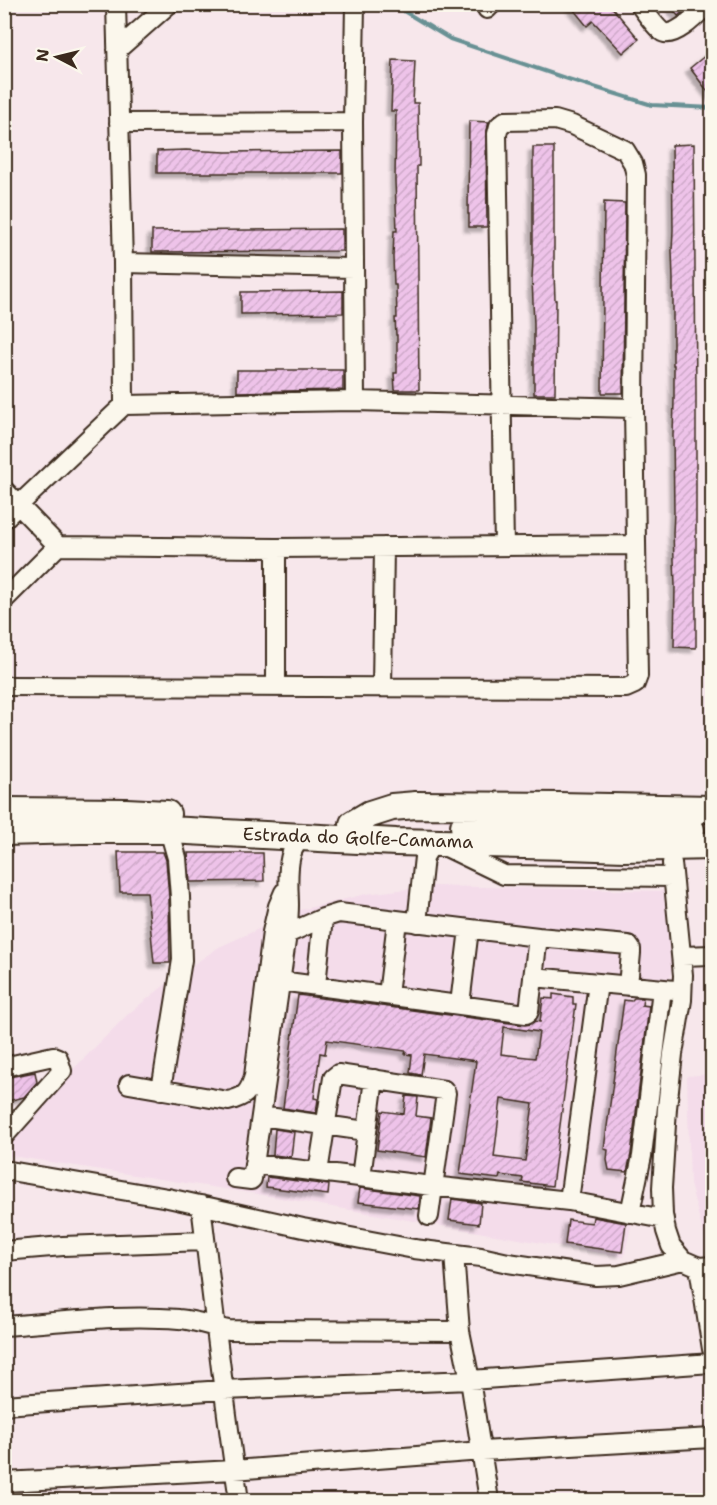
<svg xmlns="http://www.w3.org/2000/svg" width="717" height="1505" viewBox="0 0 717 1505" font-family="'Shantell Sans',sans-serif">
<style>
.built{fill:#f4dcea}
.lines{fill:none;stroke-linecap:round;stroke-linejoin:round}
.stream{stroke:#689194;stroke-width:4}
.building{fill:url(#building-hatch);stroke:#3b2a1e;stroke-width:1.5;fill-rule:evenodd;filter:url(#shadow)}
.minor-casing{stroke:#3b2a1e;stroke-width:22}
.highway-casing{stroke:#3b2a1e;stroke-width:30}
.minor{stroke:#fbf7ec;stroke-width:18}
.highway{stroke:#fbf7ec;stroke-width:26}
.labels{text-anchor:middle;stroke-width:5;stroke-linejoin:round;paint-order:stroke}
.street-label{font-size:18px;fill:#3b2a1e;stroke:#fbf7ec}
</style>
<defs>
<pattern id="building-hatch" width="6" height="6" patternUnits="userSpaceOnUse" patternTransform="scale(1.5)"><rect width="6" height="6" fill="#eec3e9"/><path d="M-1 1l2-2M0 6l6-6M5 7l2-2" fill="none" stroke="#cda8c7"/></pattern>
<filter id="shadow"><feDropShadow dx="-4.5" dy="4.5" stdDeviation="1.5" flood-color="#0004"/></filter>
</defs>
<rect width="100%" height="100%" fill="#f7e7eb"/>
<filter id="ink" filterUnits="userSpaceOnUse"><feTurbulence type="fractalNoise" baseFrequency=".0167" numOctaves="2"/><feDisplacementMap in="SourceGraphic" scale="12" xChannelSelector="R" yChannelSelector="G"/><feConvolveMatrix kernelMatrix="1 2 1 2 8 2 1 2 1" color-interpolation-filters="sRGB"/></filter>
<g filter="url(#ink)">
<!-- built -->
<path class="built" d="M433 886 663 891 672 965 646 1161 624 1257 257 1194 5 1155 4 1139 127 1015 171 980 219 947 300 910 366 894Z
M712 1074V1254H709L690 1184 687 1076Z"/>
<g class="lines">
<!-- stream -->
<path class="stream" d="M392 4 450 39 565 78 652 105 712 108"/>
</g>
<!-- building -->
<path class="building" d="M569 4H609L639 39 623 53 593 21 587 26Z
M669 4H692L678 16Z
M712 50V97L690 68Z
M393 60 415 61 413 103H418L419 150V166H417L419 390H395L394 373H397V335H396L395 318H397L396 285H394L393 257 394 231H397L395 181 396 111H391Z
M469 121 489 122 486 134 487 227H469V214H468Z
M694 144 696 392V648L674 647 675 586 673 533 674 512 673 435 674 400V365H673V279L672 251 673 230 672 145Z
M533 147H554V272L555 300H556L555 394H534V324L532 280 533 259Z
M186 150 226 152 342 151V173H157V151Z
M604 202 625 203 623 393H602Z
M342 229V251L152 252V231Z
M343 291V313L241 314V292Z
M237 370H343V390L237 392Z
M118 852H163L166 860 169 898 170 963H154L147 892H120Z
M188 853H263L264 881 190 882Z
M553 994 573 997V1004H576L552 1186 522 1182 523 1178 500 1175 499 1179 460 1174 476 1061 424 1054 421 1075 410 1073 412 1055 405 1054 406 1051 327 1040 325 1054 320 1053 314 1098 318 1099 316 1113 283 1108 298 995 525 1025 531 1024 535 1021 540 1022 543 998 553 999ZM504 1027 539 1032 535 1058 501 1054ZM501 1099 533 1104 525 1161 494 1157Z
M634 998H643L642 1005 649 1006 631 1154 627 1172 609 1170 607 1160 608 1150 604 1149 624 1000 631 1001Z
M35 1072 37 1082 24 1097 4 1102V1078Z
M406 1096 418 1097 416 1116 431 1118 426 1157 377 1150 382 1111 404 1114Z
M275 1129 294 1132 291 1157 273 1155Z
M267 1177 329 1185 328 1195 266 1187Z
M360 1188 420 1196 419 1209 358 1202Z
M452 1199 481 1203 479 1224 449 1220Z
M593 1217 626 1223 622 1252 565 1244 568 1220 592 1223Z"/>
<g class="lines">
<defs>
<path id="minor" d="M355 4 353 122 355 401
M639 4C646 13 653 24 661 31 673 41 699 13 708 4
M487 9 492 4
M117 50 169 4
M119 123 353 122
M123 263 353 268
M124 405 355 401 634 408
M4 490 58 546 276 548 636 545
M4 519 124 405 123 263 116 4
M276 548V687
M4 600 58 546
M4 686 626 688 635 684 638 676 634 408 636 175 633 163 625 150 572 125 555 120 505 121 499 126 497 134 504 546
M382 687 384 547
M672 863 683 975 682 1000 673 1054 667 1108 662 1188 663 1215 666 1231 671 1246 683 1260 699 1267 712 1266
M417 923 424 857 431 846 438 843 504 875 673 877
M287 934 323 918 339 913 538 937 628 945 631 949V953L628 986
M682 956 712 955
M533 977 675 990
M280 981 526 1014 528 1013 529 1011 538 937
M316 985 323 918
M388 995 397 921
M460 1004 469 929
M4 1067 53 1056 58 1058 62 1071 4 1136
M129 1084 228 1101C245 1097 249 1093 254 1076L272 932 278 906 284 892
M161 1090 182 960 180 897 177 858 169 830
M261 1116 366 1131
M254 1164 432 1186 569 1201 598 983
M4 1170 168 1198 303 1228 414 1249 481 1257 508 1263 596 1276 619 1275 683 1260
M318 1172 333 1078 338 1074 444 1090 446 1093 429 1216
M361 1177 374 1079
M235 1178 251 1180 252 1179 287 934C288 924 289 915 289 905 289 885 282 836 313 837
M569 1201 664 1219
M201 1205C213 1303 224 1402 239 1500
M630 1213 642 1156 662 989
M4 1251 63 1246 205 1241
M454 1254 460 1331 470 1380 489 1500
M699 1267 712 1349
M4 1326C62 1322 122 1314 179 1319 196 1320 212 1327 229 1330L460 1331
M4 1405 223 1390 470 1380 712 1363
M4 1482 234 1470 482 1451 712 1438"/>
<path id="highway" d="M4 811 126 812 167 814
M353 824 370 814 392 807 416 805 559 806 712 809
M464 826 691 830
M4 832 80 830H169L396 842 570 846 624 848 712 846"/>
</defs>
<!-- minor casing -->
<use href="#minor" class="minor-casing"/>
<!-- highway casing -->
<use href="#highway" class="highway-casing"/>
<!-- minor -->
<use href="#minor" class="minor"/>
<!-- highway -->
<use href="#highway" class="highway"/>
</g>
</g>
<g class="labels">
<!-- street labels -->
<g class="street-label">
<text transform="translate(358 838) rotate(2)" y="6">Estrada do Golfe-Camama</text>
</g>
</g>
<!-- margin -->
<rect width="717" height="1505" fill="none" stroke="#fbf7ec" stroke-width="24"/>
<rect x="12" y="12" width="693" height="1481" fill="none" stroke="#3b2a1e" stroke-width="2" filter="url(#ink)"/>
<!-- north arrow -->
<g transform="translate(57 57) rotate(277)" stroke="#fbf7ec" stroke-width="4.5" paint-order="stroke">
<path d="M0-4.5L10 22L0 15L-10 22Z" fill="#3b2a1e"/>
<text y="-9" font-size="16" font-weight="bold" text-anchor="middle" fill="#3b2a1e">N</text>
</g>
</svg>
